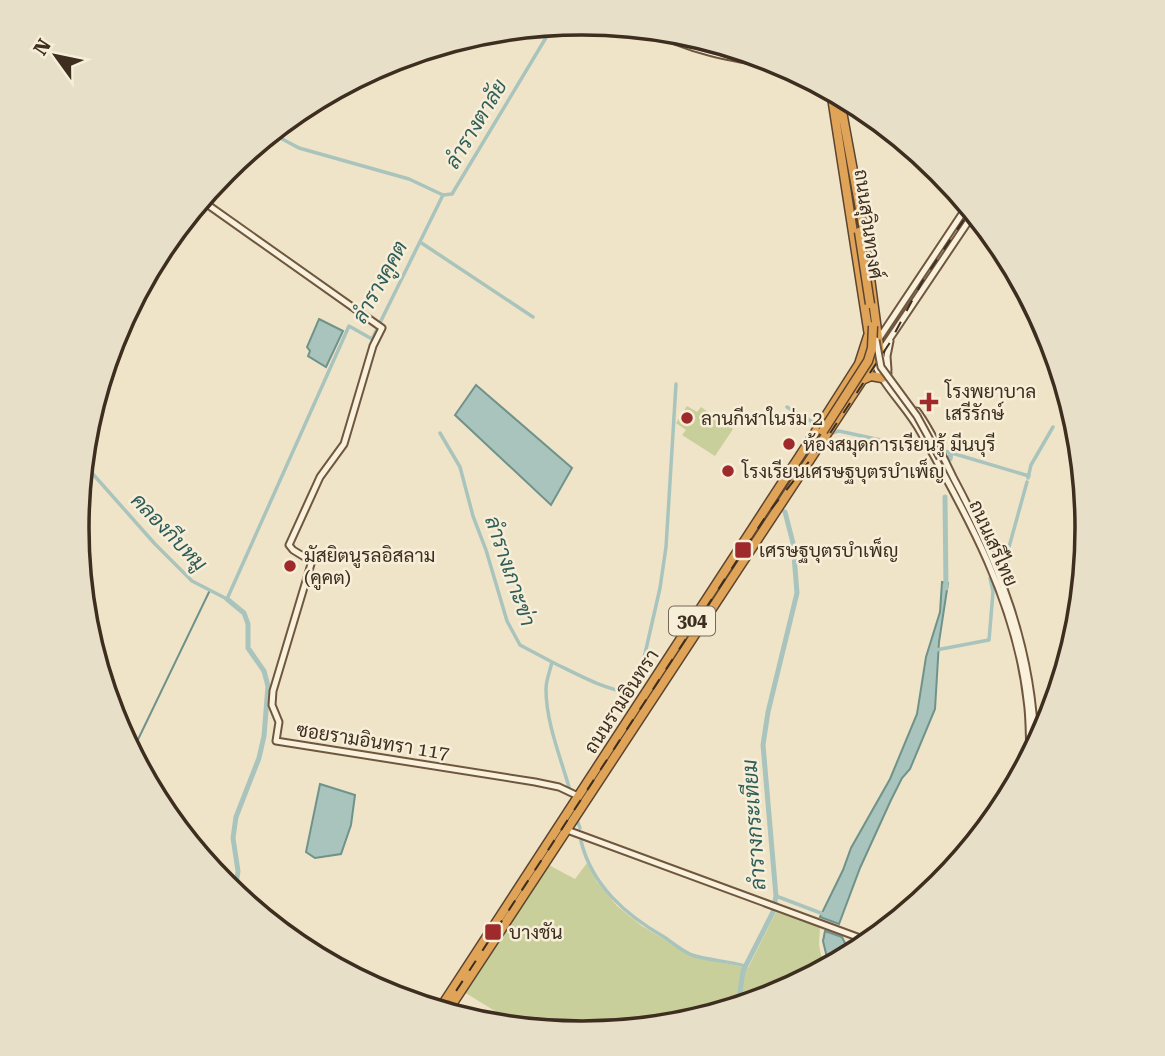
<svg xmlns="http://www.w3.org/2000/svg" width="1165" height="1056" viewBox="0 0 1165 1056" font-family="'Roboto Serif',Sarabun,serif">
<style>
.green{fill:#c9cf9b}
.water{fill:#a9c4bc;stroke:#6f938a;stroke-width:2}
.lines{fill:none;stroke-linecap:round;stroke-linejoin:round}
.stream{stroke:#6f938a;stroke-width:2}
.canal{stroke:#a9c4bc;stroke-width:3.5}
.river{stroke:#a9c4bc;stroke-width:5}
.secondary-casing{stroke:#6f573f;stroke-width:9}
.highway-casing{stroke:#5b4430;stroke-width:11}
.secondary{stroke:#faf1dc;stroke-width:5}
.highway{stroke:#e0a458;stroke-width:8}
.rail{stroke:#3d2e20;stroke-width:2;stroke-dasharray:12 12;stroke-linecap:butt}
.secondary-bridge-casing{stroke:#6f573f;stroke-width:9;stroke-linecap:butt}
.highway-bridge-casing{stroke:#5b4430;stroke-width:11;stroke-linecap:butt}
.secondary-bridge{stroke:#faf1dc;stroke-width:5}
.highway-bridge{stroke:#e0a458;stroke-width:8}
.poi-dot{fill:#9e2a2b;stroke:#f7eed8;stroke-width:2.5}
.labels{text-anchor:middle;stroke-width:5;stroke-linejoin:round;paint-order:stroke}
.shield{fill:#f7eed8;stroke:#756857;stroke-width:2}
.shield-label{font-size:18px;font-weight:bold;fill:#3d2e20}
.street-label{font-size:19px;fill:#3d2e20;stroke:#f7eed8}
.poi-label{font-size:19px;fill:#3d2e20;stroke:#f7eed8;text-anchor:start}
.water-label{font-size:21px;font-style:italic;fill:#2f5d5a;stroke:#f7eed8}
.rim{fill:none;stroke:#3d2e20;stroke-width:3.5}
</style>
<rect width="100%" height="100%" fill="#f0e4c8"/>
<!-- green -->
<path class="green" d="M687 406 697 412 701 407 733 429 715 456 682 435 686 430 676 423Z
M587 863 597 882 617 906 642 926 692 956 748 968 776 912 820 927 819 945 824 969 775 995 681 1024 582 1033 497 1025 503 1016 464 992 547 864 575 879Z"/>
<!-- water -->
<path class="water" d="M319 319 343 331 326 367 308 356 310 351 307 347Z
M476 385 572 468 551 505 455 415Z
M942 582 948 583 939 642 935 709 910 769 902 778 891 800 860 868 839 924 820 917 843 870 851 848 890 779 917 714 926 657 940 612Z
M320 784 355 795 351 825 341 854 315 858 306 852Z
M825 931 842 937 847 947 845 958 829 966 823 941Z"/>
<g class="lines">
<!-- stream -->
<path class="stream" d="M132 752 210 590"/>
<!-- canal -->
<path class="canal" d="M443 195 452 194 553 26
M420 242 533 317
M787 407 816 424
M440 433 460 467 473 516 486 550 507 621 520 645 552 662C550 671 546 680 546 689 546 722 560 756 569 787
M832 433 839 431 931 451
M939 451H945L1029 476
M84 464 155 544 192 581 227 599 349 326 372 339 443 195 409 179 299 148 271 133
M1028 478 1031 465 1053 427
M936 650 989 640 993 592 990 578 1007 569 1009 547 1027 482
M552 662C579 675 601 688 630 693L639 680 660 588 666 547 676 384
M577 820 580 828
M581 841C592 886 626 915 664 937 673 943 682 951 692 955 706 960 729 961 745 966
M776 896 826 915"/>
<!-- river -->
<path class="river" d="M950 459 951 453
M945 497 946 588
M227 599 244 613 248 624V648L264 671 268 686 264 736 259 758 236 817 233 838 238 871 235 893
M738 1006 743 971 773 912 776 896 763 745 768 712 797 593 793 543 785 512"/>
<defs>
<path id="secondary" d="M650 29C693 53 739 59 787 67
M201 200 382 328 373 346 344 444 320 477 289 545 293 550 311 561V564L273 691 272 705 279 722 276 741 535 782 559 787 578 796
M878 340 968 205
M874 362C884 388 908 408 921 433 968 516 1016 603 1027 700 1030 719 1029 739 1030 758
M888 370 887 356 890 341
M888 373 880 353 974 213
M917 411C932 431 942 455 953 477 999 563 1033 649 1035 747
M567 830 871 942"/>
<path id="highway" d="M831 91 870 342
M862 380 871 376 882 378
M822 422 859 364 868 336
M439 1010 816 431 827 419
M447 1012 880 353 863 225 839 95"/>
</defs>
<!-- secondary casing -->
<use href="#secondary" class="secondary-casing"/>
<!-- highway casing -->
<use href="#highway" class="highway-casing"/>
<!-- secondary -->
<use href="#secondary" class="secondary"/>
<!-- highway -->
<use href="#highway" class="highway"/>
<!-- rail -->
<path class="rail" d="M443 1011 768 513 823 444 889 344 922 282 971 209"/>
<defs>
<path id="secondary-bridge" d="M876 340 881 367 917 416 940 458"/>
<path id="highway-bridge" d="M859 232 870 304
M823 431 868 361 872 348 873 326"/>
</defs>
<!-- secondary-bridge casing -->
<use href="#secondary-bridge" class="secondary-bridge-casing"/>
<!-- highway-bridge casing -->
<use href="#highway-bridge" class="highway-bridge-casing"/>
<!-- secondary-bridge -->
<use href="#secondary-bridge" class="secondary-bridge"/>
<!-- highway-bridge -->
<use href="#highway-bridge" class="highway-bridge"/>
</g>
<!-- markers -->
<g class="poi-dot">
<path d="M925.5 391.5h7v7h7v7h-7v7h-7v-7h-7v-7h7z"/>
<circle cx="687" cy="418" r="7"/>
<circle cx="789" cy="444" r="7"/>
<circle cx="728" cy="471" r="7"/>
<rect x="734" y="541" width="18" height="18" rx="3.5"/>
<circle cx="290" cy="566" r="7"/>
<rect x="484" y="923" width="18" height="18" rx="3.5"/>
</g>
<g class="labels">
<!-- shield labels -->
<rect class="shield" x="669" y="606.5" width="46" height="29" rx="5"/>
<g class="shield-label">
<text x="692" y="627">304</text>
</g>
<!-- street labels -->
<g class="street-label">
<text transform="translate(869 224) rotate(82)" y="7">ถนนสุวินทวงศ์</text>
<text transform="translate(994 543) rotate(66)" y="7">ถนนเสรีไทย</text>
<text transform="translate(621 701) rotate(-57)" y="7">ถนนรามอินทรา</text>
<text transform="translate(373 741) rotate(9)" y="7">ซอยรามอินทรา 117</text>
</g>
<!-- poi labels -->
<g class="poi-label">
<text x="945" y="398">โรงพยาบาล<tspan x="945" dy="22">เสรีรักษ์</tspan></text>
<text x="701" y="425">ลานกีฬาในร่ม 2</text>
<text x="803" y="451">ห้องสมุดการเรียนรู้ มีนบุรี</text>
<text x="742" y="478">โรงเรียนเศรษฐบุตรบำเพ็ญ</text>
<text x="759" y="557">เศรษฐบุตรบำเพ็ญ</text>
<text x="304" y="562">มัสยิตนูรลอิสลาม<tspan x="304" dy="22">(คูคต)</tspan></text>
<text x="509" y="939">บางชัน</text>
</g>
<!-- water labels -->
<g class="water-label">
<text transform="translate(476 124) rotate(-59)" y="7">ลำรางตาลัย</text>
<text transform="translate(380 282) rotate(-61)" y="7">ลำรางคูคต</text>
<text transform="translate(169 532) rotate(46)" y="7">คลองกีบหมู</text>
<text transform="translate(510 571) rotate(71)" y="7">ลำรางเกาะข่า</text>
<text transform="translate(754 825) rotate(-94)" y="7">ลำรางกระเทียม</text>
</g>
</g>
<!-- crop -->
<path d="M0 0H1165V1056H0ZM89 528a493 493 0 1 1 986 0a493 493 0 1 1-986 0Z" fill="#e8dfc9" fill-rule="evenodd"/>
<path class="rim" d="M89 528a493 493 0 1 1 986 0a493 493 0 1 1-986 0Z"/>
<!-- north arrow -->
<g transform="translate(56 56) rotate(303)" stroke="#f7eed8" stroke-width="5" paint-order="stroke">
<path d="M0-5L12 26L0 18L-12 26Z" fill="#3d2e20"/>
<text y="-10" font-size="19" font-weight="bold" text-anchor="middle" fill="#3d2e20">N</text>
</g>
</svg>
